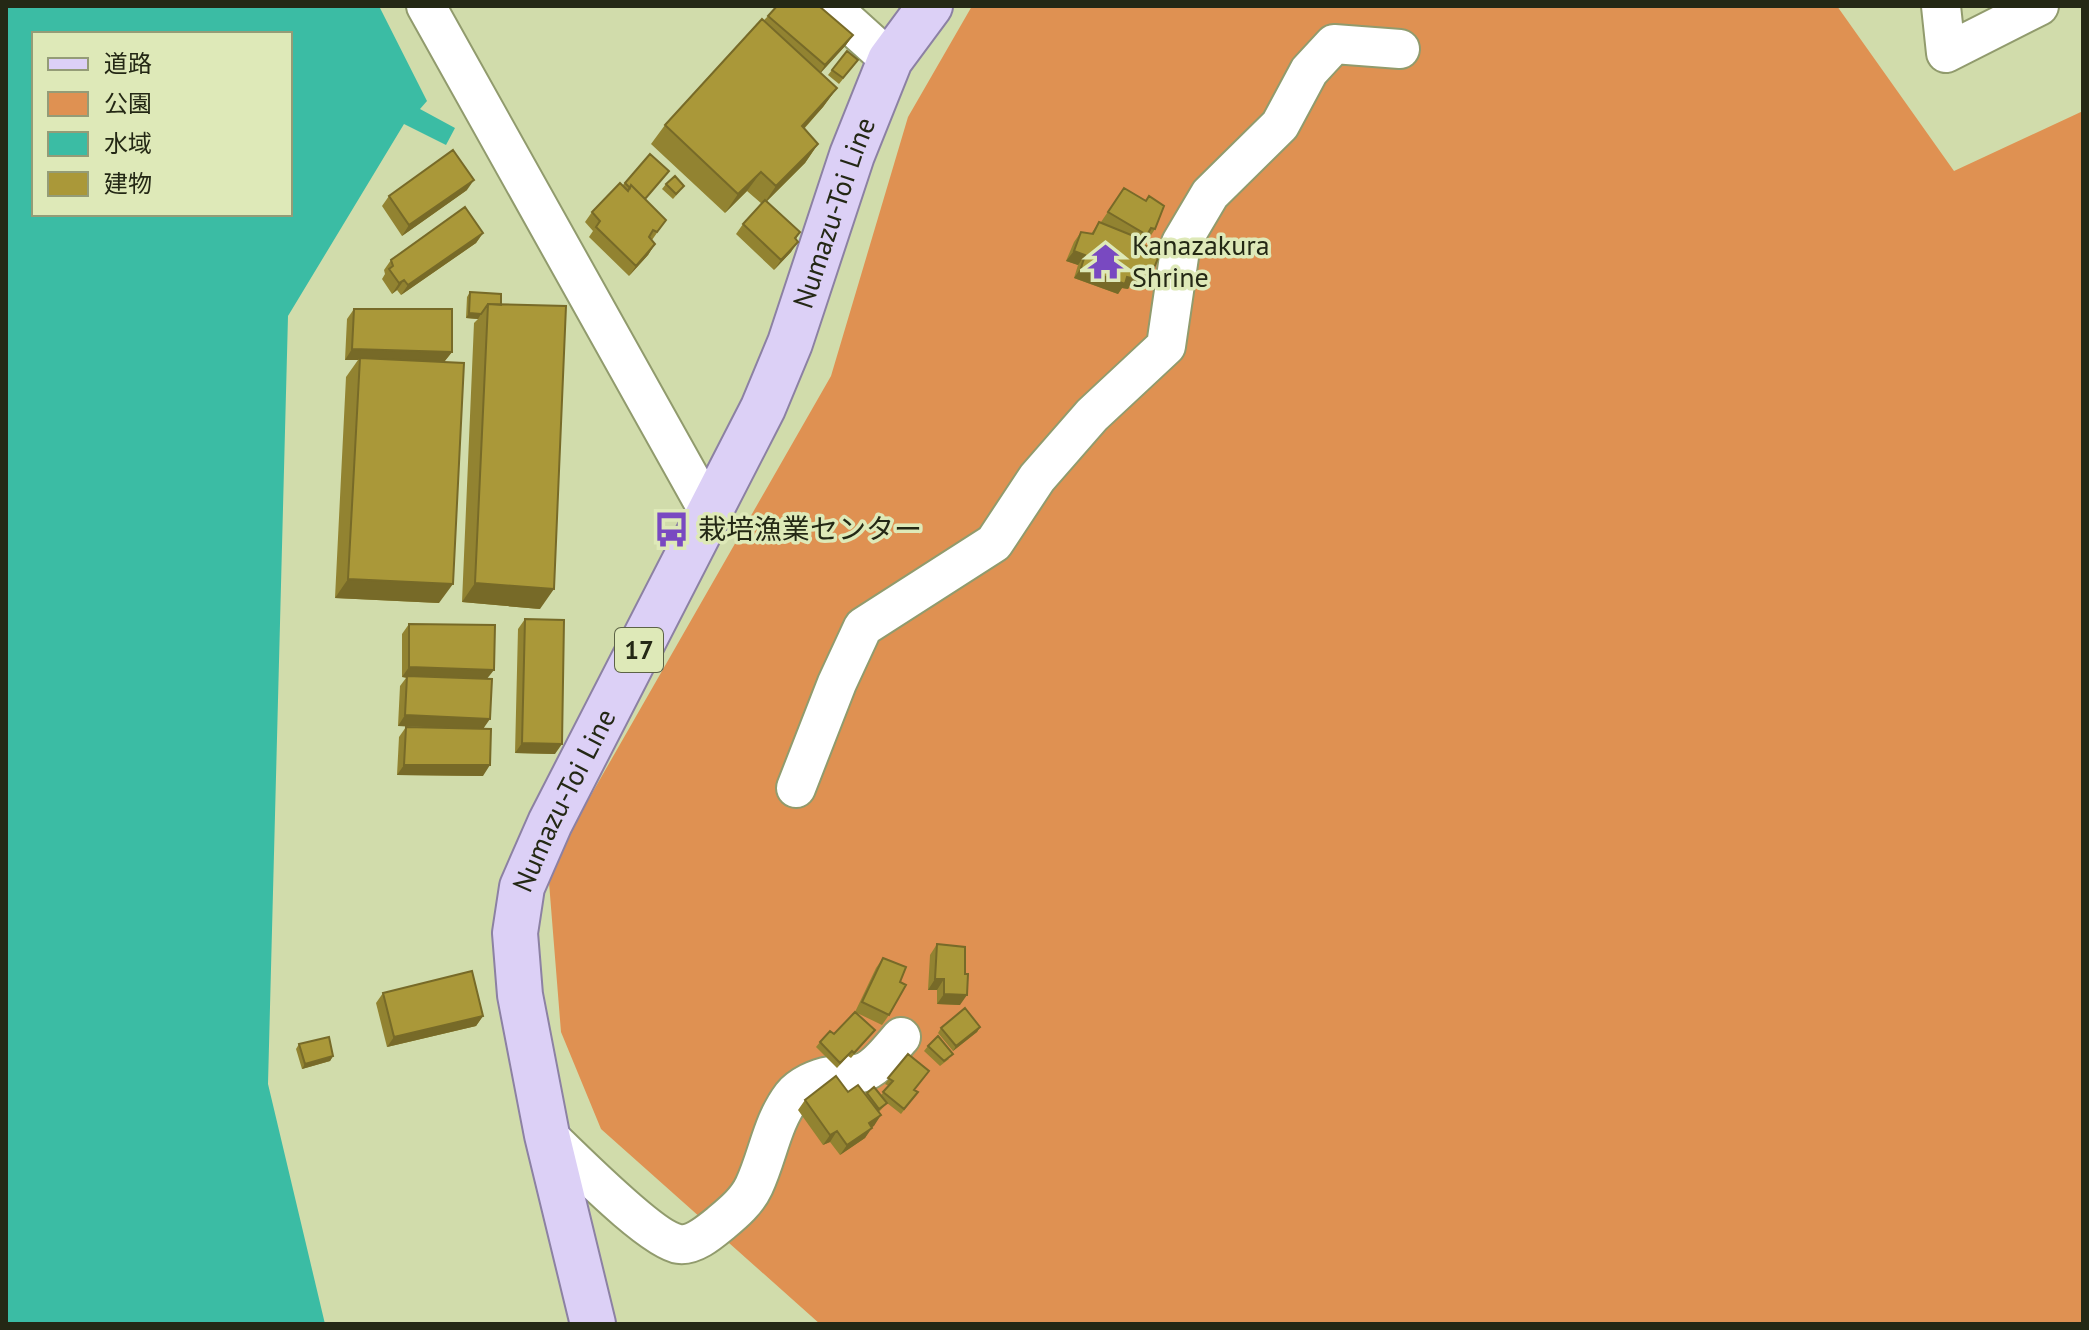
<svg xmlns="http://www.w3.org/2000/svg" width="2089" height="1330" viewBox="0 0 2089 1330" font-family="'PT Sans','Noto Sans JP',sans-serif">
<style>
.green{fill:#df9152}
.water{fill:#3bbca4;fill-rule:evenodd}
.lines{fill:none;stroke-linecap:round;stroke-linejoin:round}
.minor-casing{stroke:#919b6d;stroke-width:42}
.major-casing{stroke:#8c81a3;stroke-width:48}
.minor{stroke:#fff;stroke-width:38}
.major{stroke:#dcd0f6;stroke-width:44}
.wall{fill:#928331}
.shaded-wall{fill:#776a28}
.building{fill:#aa9839;stroke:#776a28;stroke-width:2}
.labels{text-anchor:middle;stroke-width:7;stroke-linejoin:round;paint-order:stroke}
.shield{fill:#dee9b8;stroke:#5c6246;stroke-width:2}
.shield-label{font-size:26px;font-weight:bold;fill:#242815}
.street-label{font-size:28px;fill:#242815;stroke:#dee9b8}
.poi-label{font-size:28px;fill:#242815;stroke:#dee9b8;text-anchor:start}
</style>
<rect width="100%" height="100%" fill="#d1dcab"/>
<!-- green -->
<path class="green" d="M972 6H1837L1954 171 2083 111V1324H820L601 1129 561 1032 548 870 831 376 908 117Z"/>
<!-- water -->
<path class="water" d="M6 6H379L427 101 420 109 455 128 446 145 404 124 288 316 268 1084 325 1324H6ZM34 34H290V214H34Z"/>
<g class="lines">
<defs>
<path id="minor" d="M426 6 710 514
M830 6 890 60
M1941 6 1946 53
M1946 53 2039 6
M796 788 837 683 863 627 994 543 1037 478 1092 415 1166 346 1181 243 1210 194 1280 125 1309 71 1334 44 1400 49
M547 1135C572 1158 651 1240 679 1244 694 1246 711 1231 722 1222 734 1212 747 1201 754 1186 768 1156 772 1122 792 1096 800 1086 817 1078 830 1076 842 1073 854 1077 866 1071 879 1065 891 1048 901 1037"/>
<g id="major">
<path id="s1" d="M593 1324 547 1135 520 995 515 933 522 887 550 823 763 408 790 343 852 155 890 60 930 6"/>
</g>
</defs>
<!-- minor casing -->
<use href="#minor" class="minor-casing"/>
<!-- major casing -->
<use href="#major" class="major-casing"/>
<!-- minor -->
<use href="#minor" class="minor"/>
<!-- major -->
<use href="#major" class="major"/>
</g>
<!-- wall -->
<path class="wall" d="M768 16 853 35 846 45 820 73 837 88 823 107 804 129 818 144 805 163 767 201 800 232 796 239 791 252 774 270 736 234 743 224 762 204 747 191 725 213 651 144 665 125Z
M847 51 858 60 839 84 828 75Z
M650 154 669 171 645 199 666 220 652 240 655 244 648 255 629 276 589 237 593 231 585 222 592 212 622 186Z
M666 184 680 191 673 199 662 189Z
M1124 188 1145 201 1149 196 1155 229 1148 240 1145 238 1140 244 1143 252V288L1131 284 1128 289 1122 288 1118 294 1074 278 1078 265 1066 261 1074 242 1081 232 1091 234 1099 222 1105 225 1101 222Z
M467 190 402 236 382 206 389 196Z
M483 233 476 243 401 295 397 290 392 294 382 279 385 274 384 270 391 260Z
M470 292 501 305 540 609 462 602 474 323 478 319 466 318 467 297Z
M354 309 452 352 444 362 439 603 335 598 346 377 358 360H345L347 319Z
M525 619 555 754 515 753 518 629Z
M409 624 487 679 484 729 483 776 397 775 399 737 406 727 458 728 398 726 400 686 406 678 402 677V634Z
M937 944 960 1005 937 1004V990H928L930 955Z
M883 958 900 982 889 1015 882 1025 855 1012 876 968Z
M383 993 483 1016 476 1026 387 1047 376 1003Z
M980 1027 977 1032 953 1051 938 1033 941 1028Z
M875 1030 851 1058 848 1056 837 1068 816 1047 820 1042 834 1034Z
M299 1044 333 1056 330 1061 302 1069 296 1049Z
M928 1046 949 1059 940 1066 924 1051Z
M908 1054 914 1090 918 1092 901 1114 887 1103 879 1112 881 1115 871 1127 865 1138 840 1155 830 1142 823 1145 798 1110 805 1100 848 1092 865 1095 867 1093 881 1095 889 1086 885 1084Z"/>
<!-- shaded-wall -->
<path class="shaded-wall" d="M853 35 846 45 818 76 825 65Z
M837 88 823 107 788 146 802 126Z
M818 144 805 163 763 205 776 186Z
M761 172 747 191 725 213 738 194Z
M474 180 467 190 402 236 409 225Z
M483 233 476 243 401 295 408 285Z
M798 242 791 252 774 270 781 260Z
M655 244 648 255 629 276 636 266Z
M1074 251 1085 255 1078 265 1066 261Z
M1081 268 1127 277 1136 273 1150 278 1143 288 1131 284 1128 289 1122 288 1118 294 1074 278Z
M404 280 397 290 392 294 399 283Z
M469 313 481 314 478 319 466 318Z
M352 349 452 352 444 362 360 358 358 360H345Z
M348 579 453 584 439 603 335 598Z
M475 583 554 589 540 609 462 602Z
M409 667 494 670 486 680 402 677Z
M405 715 490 719 483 729 398 726Z
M522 743 562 744 555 754 515 753Z
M404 765H490L483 776 397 775Z
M935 979H944L937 990H928Z
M944 994 967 995 960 1005 937 1004Z
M483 1016 476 1026 387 1047 394 1037Z
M980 1027 977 1032 953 1051 956 1046Z
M333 1056 330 1061 302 1069 305 1064Z
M881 1115 874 1126 862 1134 869 1123Z
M872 1128 865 1138 840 1155 847 1145Z
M837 1131 830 1142 823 1145 830 1135Z"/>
<!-- building -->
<path class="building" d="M777 6H819L853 35 825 65 768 16Z
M762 19 837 88 802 126 818 144 776 186 761 172 738 194 665 125Z
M847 51 858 60 843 78 832 70Z
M453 150 474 180 409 225 389 196Z
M650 154 669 171 645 199 631 185 630 188 625 183Z
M675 176 684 186 676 194 666 184Z
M620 183 628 191 631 185 666 220 657 232 653 230 649 237 655 244 636 266 596 227 600 221 592 212Z
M1124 188 1146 201 1149 196 1164 206 1155 229 1151 228 1147 235 1108 212Z
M765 200 800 232 795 238 798 242 781 260 743 224Z
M465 207 483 233 408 285 404 280 399 283 389 269 393 266 391 260Z
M1099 222 1141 239 1138 243 1146 246 1143 252 1158 258 1150 278 1136 273 1135 279 1127 277 1125 284 1081 268 1085 255 1074 251 1081 232 1093 234Z
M470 292 501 294V305L488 304 481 314 469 313Z
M488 304 566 306 554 589 475 583Z
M354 309H452V352L352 349Z
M360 358 464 363 453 584 348 579Z
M525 619 564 620 562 744 522 743Z
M409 624 495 625 494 670 409 667Z
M407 676 492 679 490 719 405 715Z
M406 727 491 729 490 765H404Z
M937 944 965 947V974H968L967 995 944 994V979H935Z
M883 958 906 967 900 982 906 985 889 1015 862 1002Z
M472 971 483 1016 394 1037 383 993Z
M965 1008 980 1027 956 1046 941 1028Z
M855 1012 875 1030 854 1053 852 1051 840 1063 820 1042 830 1031 834 1034Z
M938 1036 953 1054 944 1061 928 1046Z
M329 1037 333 1056 305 1064 299 1044Z
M908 1054 929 1071 914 1090 918 1092 904 1109 883 1092 893 1081 888 1078Z
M836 1076 848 1092 858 1085 881 1115 869 1123 872 1128 847 1145 837 1131 830 1135 805 1100Z
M874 1087 887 1103 879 1109 867 1093Z"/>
<!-- icons -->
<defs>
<symbol id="temple-bare" viewBox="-9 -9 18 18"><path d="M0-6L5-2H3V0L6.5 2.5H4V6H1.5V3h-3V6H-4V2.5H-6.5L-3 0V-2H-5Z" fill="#7949c1" stroke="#dee9b8" stroke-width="2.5" paint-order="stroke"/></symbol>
<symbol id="bus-bare" viewBox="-9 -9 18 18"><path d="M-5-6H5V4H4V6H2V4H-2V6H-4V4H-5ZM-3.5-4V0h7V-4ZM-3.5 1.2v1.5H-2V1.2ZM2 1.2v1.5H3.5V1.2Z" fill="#7949c1" stroke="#dee9b8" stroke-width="2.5" paint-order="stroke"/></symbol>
</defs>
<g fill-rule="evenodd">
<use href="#temple-bare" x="1080" y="236" width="51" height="51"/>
<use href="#bus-bare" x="646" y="504" width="51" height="51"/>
</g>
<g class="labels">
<!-- shield labels -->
<rect class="shield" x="615" y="628" width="48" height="44" rx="6"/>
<g class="shield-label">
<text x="639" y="659">17</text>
</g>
<!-- street labels -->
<g class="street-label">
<text dy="10" stroke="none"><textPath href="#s1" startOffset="1190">Numazu-Toi Line</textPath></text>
<text dy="10" stroke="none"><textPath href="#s1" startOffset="542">Numazu-Toi Line</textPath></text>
</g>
<!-- poi labels -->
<g class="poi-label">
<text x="1132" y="255">Kanazakura<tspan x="1132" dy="32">Shrine</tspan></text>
<text x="698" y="539">栽培漁業センター</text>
</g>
</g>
<!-- border -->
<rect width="2089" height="1330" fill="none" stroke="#242815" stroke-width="16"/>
<!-- legend -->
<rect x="32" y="32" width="260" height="184" fill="#dee9b8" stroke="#949c77" stroke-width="2"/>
<rect x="48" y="58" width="40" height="12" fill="#dcd0f6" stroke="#949c77" stroke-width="2"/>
<text x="104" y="72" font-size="24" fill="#242815">道路</text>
<rect x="48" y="92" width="40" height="24" fill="#df9152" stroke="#949c77" stroke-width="2"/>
<text x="104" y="112" font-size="24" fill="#242815">公園</text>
<rect x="48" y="132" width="40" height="24" fill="#3bbca4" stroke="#949c77" stroke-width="2"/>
<text x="104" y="152" font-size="24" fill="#242815">水域</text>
<rect x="48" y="172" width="40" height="24" fill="#aa9839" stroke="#949c77" stroke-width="2"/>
<text x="104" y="192" font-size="24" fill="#242815">建物</text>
</svg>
